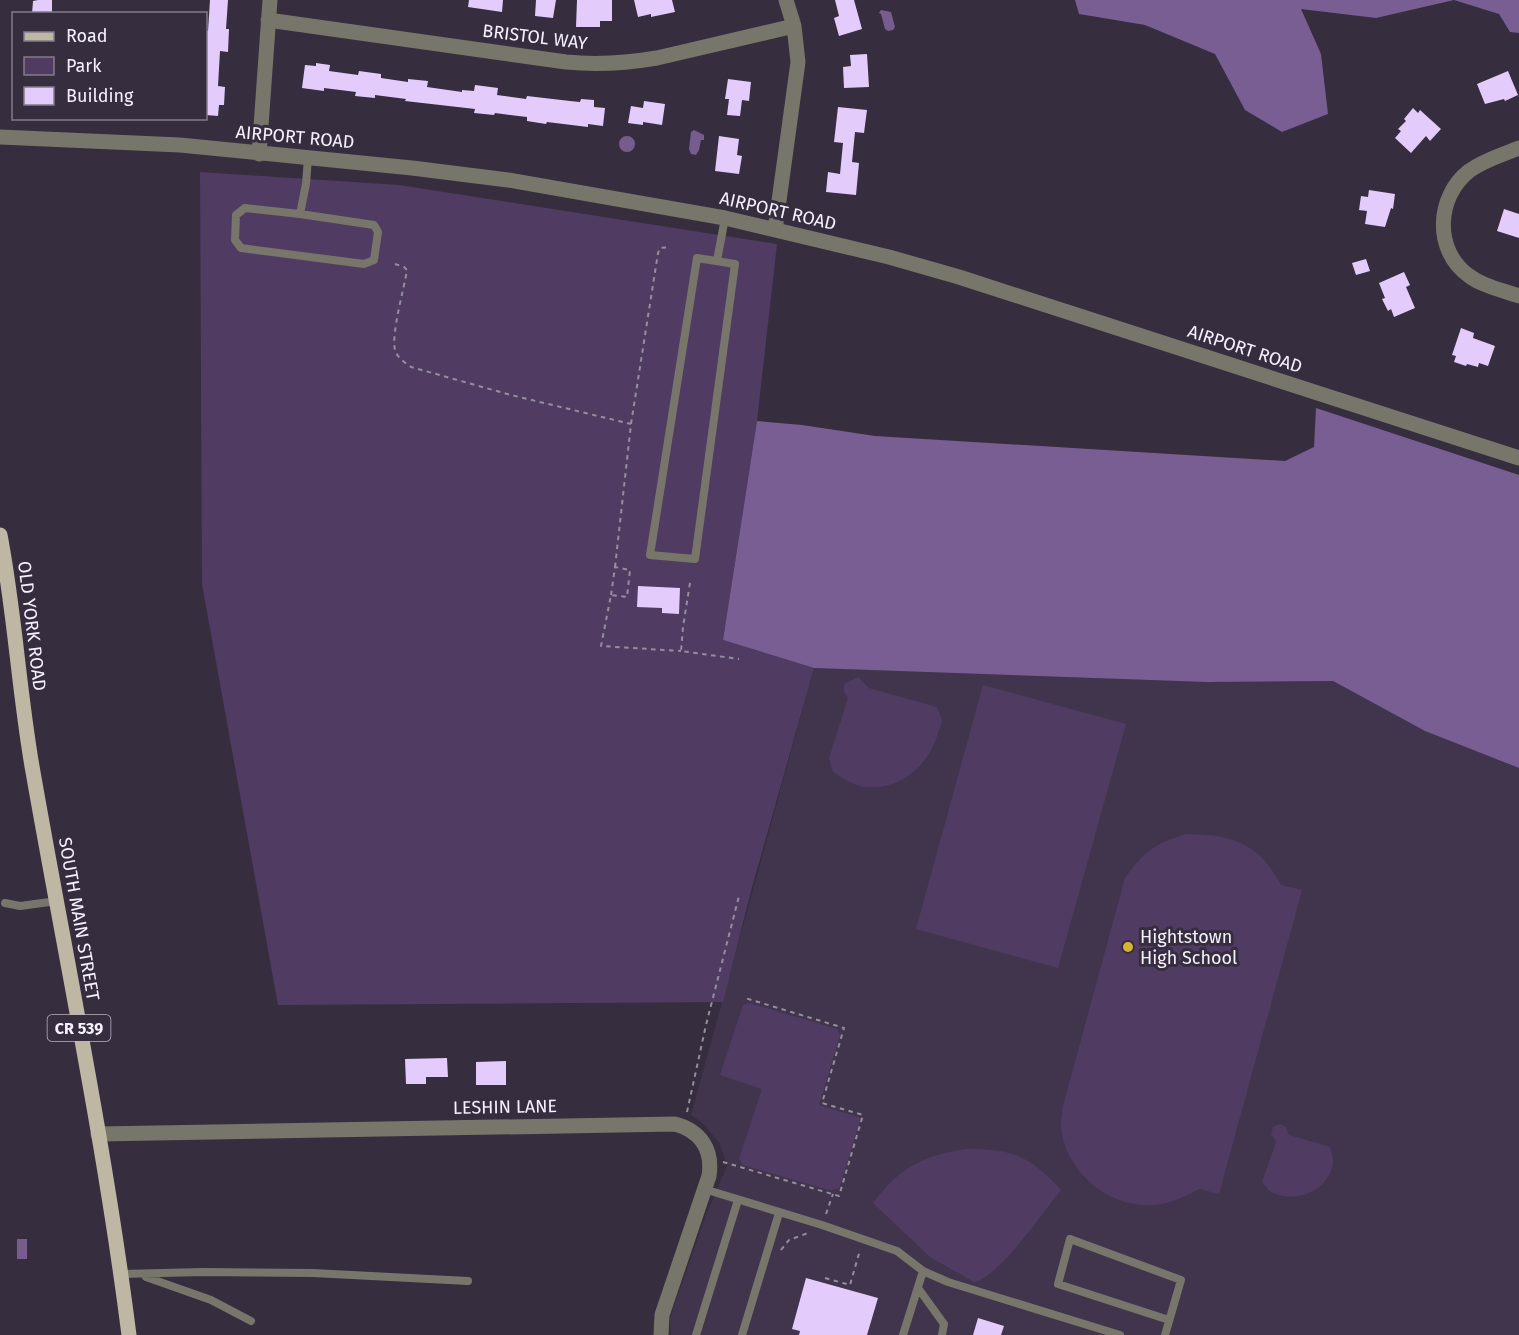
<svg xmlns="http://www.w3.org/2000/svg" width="1519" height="1335" viewBox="0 0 1519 1335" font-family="'Fira Sans',sans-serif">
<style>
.built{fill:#41354d}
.green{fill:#503c62}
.forest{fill:#785e92}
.water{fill:#775c90}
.building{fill:#e3ccfb}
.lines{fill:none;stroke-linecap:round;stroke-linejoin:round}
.path{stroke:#958e9d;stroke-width:2;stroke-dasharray:4.5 4.5;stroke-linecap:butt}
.service{stroke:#78756b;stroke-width:8}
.minor{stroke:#78756b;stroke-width:15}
.primary{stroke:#beb7a4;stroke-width:15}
.poi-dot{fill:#d9b334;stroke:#362d3f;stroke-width:2}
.labels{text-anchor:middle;stroke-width:6;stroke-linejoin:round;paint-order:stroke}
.shield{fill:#362d3f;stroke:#bcb6c4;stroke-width:1.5}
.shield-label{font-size:16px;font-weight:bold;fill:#f6f1fd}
.street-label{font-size:18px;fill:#f6f1fd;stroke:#362d3f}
.poi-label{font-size:18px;fill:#f6f1fd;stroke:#362d3f;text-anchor:start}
</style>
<rect width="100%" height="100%" fill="#362d3f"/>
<!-- built -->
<path class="built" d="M814 668 1206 682 1333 681 1425 731 1519 768V1335H671L670 1318 706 1215 727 1166 720 1144 704 1124 691 1115Z"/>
<!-- green -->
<path class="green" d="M200 172 399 185 777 244 757 421 723 640 814 668 751 891 723 1002 278 1005 202 584Z
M858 677 869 688 937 707C938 710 941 716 942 720 942 724 939 730 938 733 929 765 901 790 866 787 854 786 843 778 833 772L829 758 848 698 844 691V684Z
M983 685 1126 724 1058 968 916 929Z
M1186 834C1232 835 1258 842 1281 885L1302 890 1219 1194 1199 1189C1185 1196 1171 1204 1155 1205 1109 1209 1064 1171 1061 1125 1061 1118 1062 1112 1063 1106L1125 878C1145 851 1154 844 1186 834Z
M749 1003 837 1029 840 1035 819 1105 861 1118 839 1189 829 1190 743 1165 739 1159 762 1089 720 1075 743 1005Z
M1280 1124 1286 1127 1289 1135 1330 1147C1331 1151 1333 1157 1333 1161 1331 1190 1296 1205 1271 1192 1268 1190 1265 1185 1262 1182L1276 1142 1271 1134 1273 1127Z
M966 1149C1013 1149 1029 1155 1061 1190 1044 1211 998 1278 974 1282L930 1257 873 1203C900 1167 922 1156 966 1149Z"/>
<!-- forest -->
<path class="forest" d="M1075 0H1519V33L1510 32 1499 14 1454 0 1376 18 1301 9 1321 54 1328 114 1282 132 1245 110 1215 54 1145 25 1079 14Z
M1316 408 1519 475V768L1425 731 1333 681 1206 682 814 668 723 640 757 421 802 425 875 436 1285 461 1314 447Z"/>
<!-- water -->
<path class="water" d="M881 10 891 12 895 27 893 30 888 31 885 29 881 14 879 13Z
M694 130 704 135V140H701L699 150 696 155 691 154 689 149 691 132Z
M619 144a8 8 0 1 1 16 0a8 8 0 1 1-16 0Z
M17 1239H27V1259H17Z"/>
<!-- building -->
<path class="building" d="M38 0H52V14H32L33 1Z
M210 0H228L226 29H229L228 52 220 51 218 86 225 87 224 105H219L218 116 206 115V31H208Z
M469 0H503L502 12 468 7Z
M536 0H556L553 18 535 16Z
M577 0H612V21H600V27H576Z
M634 0H672L675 12 651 17V14L638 17Z
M835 0H854L862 29 839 36 834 18 839 16Z
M867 54 869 87 844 88 843 67 851 66 850 55Z
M316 63 330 65 329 71 358 75 359 71 381 74V78L408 82V79L428 81 427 87 462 92V90L474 91 475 85 498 88 497 95 526 99 527 96 570 101 580 102 581 99 594 100V107L605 108 603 126 588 124V127L547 122 546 124 527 121V117L495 113 494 115 474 113 475 109 405 101 406 99 375 95V98L355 96 356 92 324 88V91L302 88 305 65 316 66Z
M1508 71 1518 95 1505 101 1504 99 1485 104 1477 84Z
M728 79 751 82 749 101 742 100 740 116 727 115 729 99H725Z
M644 101 665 104 662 125 643 122V125L628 123 631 106 643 108Z
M838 107 867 110 864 133 855 132 852 162 859 163 856 195 826 192 828 172 840 174 843 143 834 142Z
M1413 108 1418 113 1420 110 1441 129 1430 141 1426 136 1411 153 1395 138 1401 131 1398 129 1406 121 1404 119Z
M719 136 739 139 737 155 742 156 739 174 715 171Z
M1369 190 1395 194 1393 209 1391 208 1385 227 1365 224 1367 211 1359 210 1361 196 1368 197Z
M1504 209 1519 214V238L1497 231Z
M1366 259 1370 271 1356 275 1352 263Z
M1404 272 1410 285 1406 287 1415 308 1394 317 1391 309 1388 311 1382 299 1385 298 1379 283Z
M1461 328 1474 333 1473 338 1495 346 1488 366 1479 363 1478 367 1467 364 1466 366 1454 362 1456 356 1452 355Z
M638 586 680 588 679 614 662 613V608L637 607Z
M447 1058 448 1077H426V1084H406L405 1059Z
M506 1061V1085H476V1062Z
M806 1278 878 1298 867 1335H799L800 1331 792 1329Z
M978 1318 1004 1326 1001 1335H973Z"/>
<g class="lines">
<!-- path -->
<path class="path" d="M395 264 404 267 407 270C404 289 391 334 395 350 397 357 405 363 411 367L511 395 631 424
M615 567 631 424 658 253 660 248 670 247
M690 583 683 627 681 651 739 659
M611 595 615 567 630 570 627 597 611 595 601 646 681 651
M687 1112 706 1025 739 896
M723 1162 839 1196 863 1115 822 1103 844 1028 745 998
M826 1214 833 1194
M781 1250 789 1240 808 1233
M825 1278 850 1285 860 1250"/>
<!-- service -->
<path class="service" d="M300 214 245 208 236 215 235 240 241 248 364 264 374 260 378 232 374 225 300 214 306 184 308 158
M697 258 735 264 695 559 650 555Z
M717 261 725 218
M5 903 20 906 57 901
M704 1189 822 1225 897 1251 923 1271 948 1282 1120 1335
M121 1274 203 1272 313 1273 468 1281
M146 1277 211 1300 251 1321
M918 1288 944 1324 942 1335
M696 1335 738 1200
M742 1335 779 1213
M903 1335 923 1271
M1165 1335 1181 1280 1070 1239 1058 1284 1169 1320"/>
<!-- minor -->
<path class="minor" d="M268 20 566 62C596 65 627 63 657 58L794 26
M0 137 180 145 412 168 508 180 725 218 889 257 959 277 1519 458
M1519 148C1502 155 1484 160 1469 171 1436 197 1434 250 1468 275 1482 286 1502 290 1519 296
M259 154 270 0
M775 230 798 62 794 26 786 0
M98 1134 675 1124C701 1131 713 1150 709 1176L662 1315 661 1335"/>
<!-- primary -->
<path class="primary" d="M0 535C15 613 19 694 33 772 66 960 105 1146 129 1335"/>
</g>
<!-- markers -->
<circle class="poi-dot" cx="1128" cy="947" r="6"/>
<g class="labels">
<!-- shield labels -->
<rect class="shield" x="47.5" y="1015" width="63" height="26" rx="4.5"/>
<g class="shield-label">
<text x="79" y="1034">CR 539</text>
</g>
<!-- street labels -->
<g class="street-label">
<text transform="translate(535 37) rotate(7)" y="6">BRISTOL WAY</text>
<text transform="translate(295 137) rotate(5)" y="6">AIRPORT ROAD</text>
<text transform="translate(778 211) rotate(13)" y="6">AIRPORT ROAD</text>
<text transform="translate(1245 349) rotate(18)" y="6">AIRPORT ROAD</text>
<text transform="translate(32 626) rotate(83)" y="6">OLD YORK ROAD</text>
<text transform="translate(79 919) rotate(80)" y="6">SOUTH MAIN STREET</text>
<text transform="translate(505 1107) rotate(-1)" y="6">LESHIN LANE</text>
</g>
<!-- poi labels -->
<g class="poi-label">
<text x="1140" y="943">Hightstown<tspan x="1140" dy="21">High School</tspan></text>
</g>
</g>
<!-- legend -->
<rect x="12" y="12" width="195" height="108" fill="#362d3f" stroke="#837b8b" stroke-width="1.5"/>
<rect x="24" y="32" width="30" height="9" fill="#beb7a4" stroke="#837b8b" stroke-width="1.5"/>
<text x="66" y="42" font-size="18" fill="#f6f1fd">Road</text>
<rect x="24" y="57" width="30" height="18" fill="#503c62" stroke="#837b8b" stroke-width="1.5"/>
<text x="66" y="72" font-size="18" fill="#f6f1fd">Park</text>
<rect x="24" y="87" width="30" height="18" fill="#e3ccfb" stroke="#837b8b" stroke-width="1.5"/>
<text x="66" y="102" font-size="18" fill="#f6f1fd">Building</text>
</svg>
